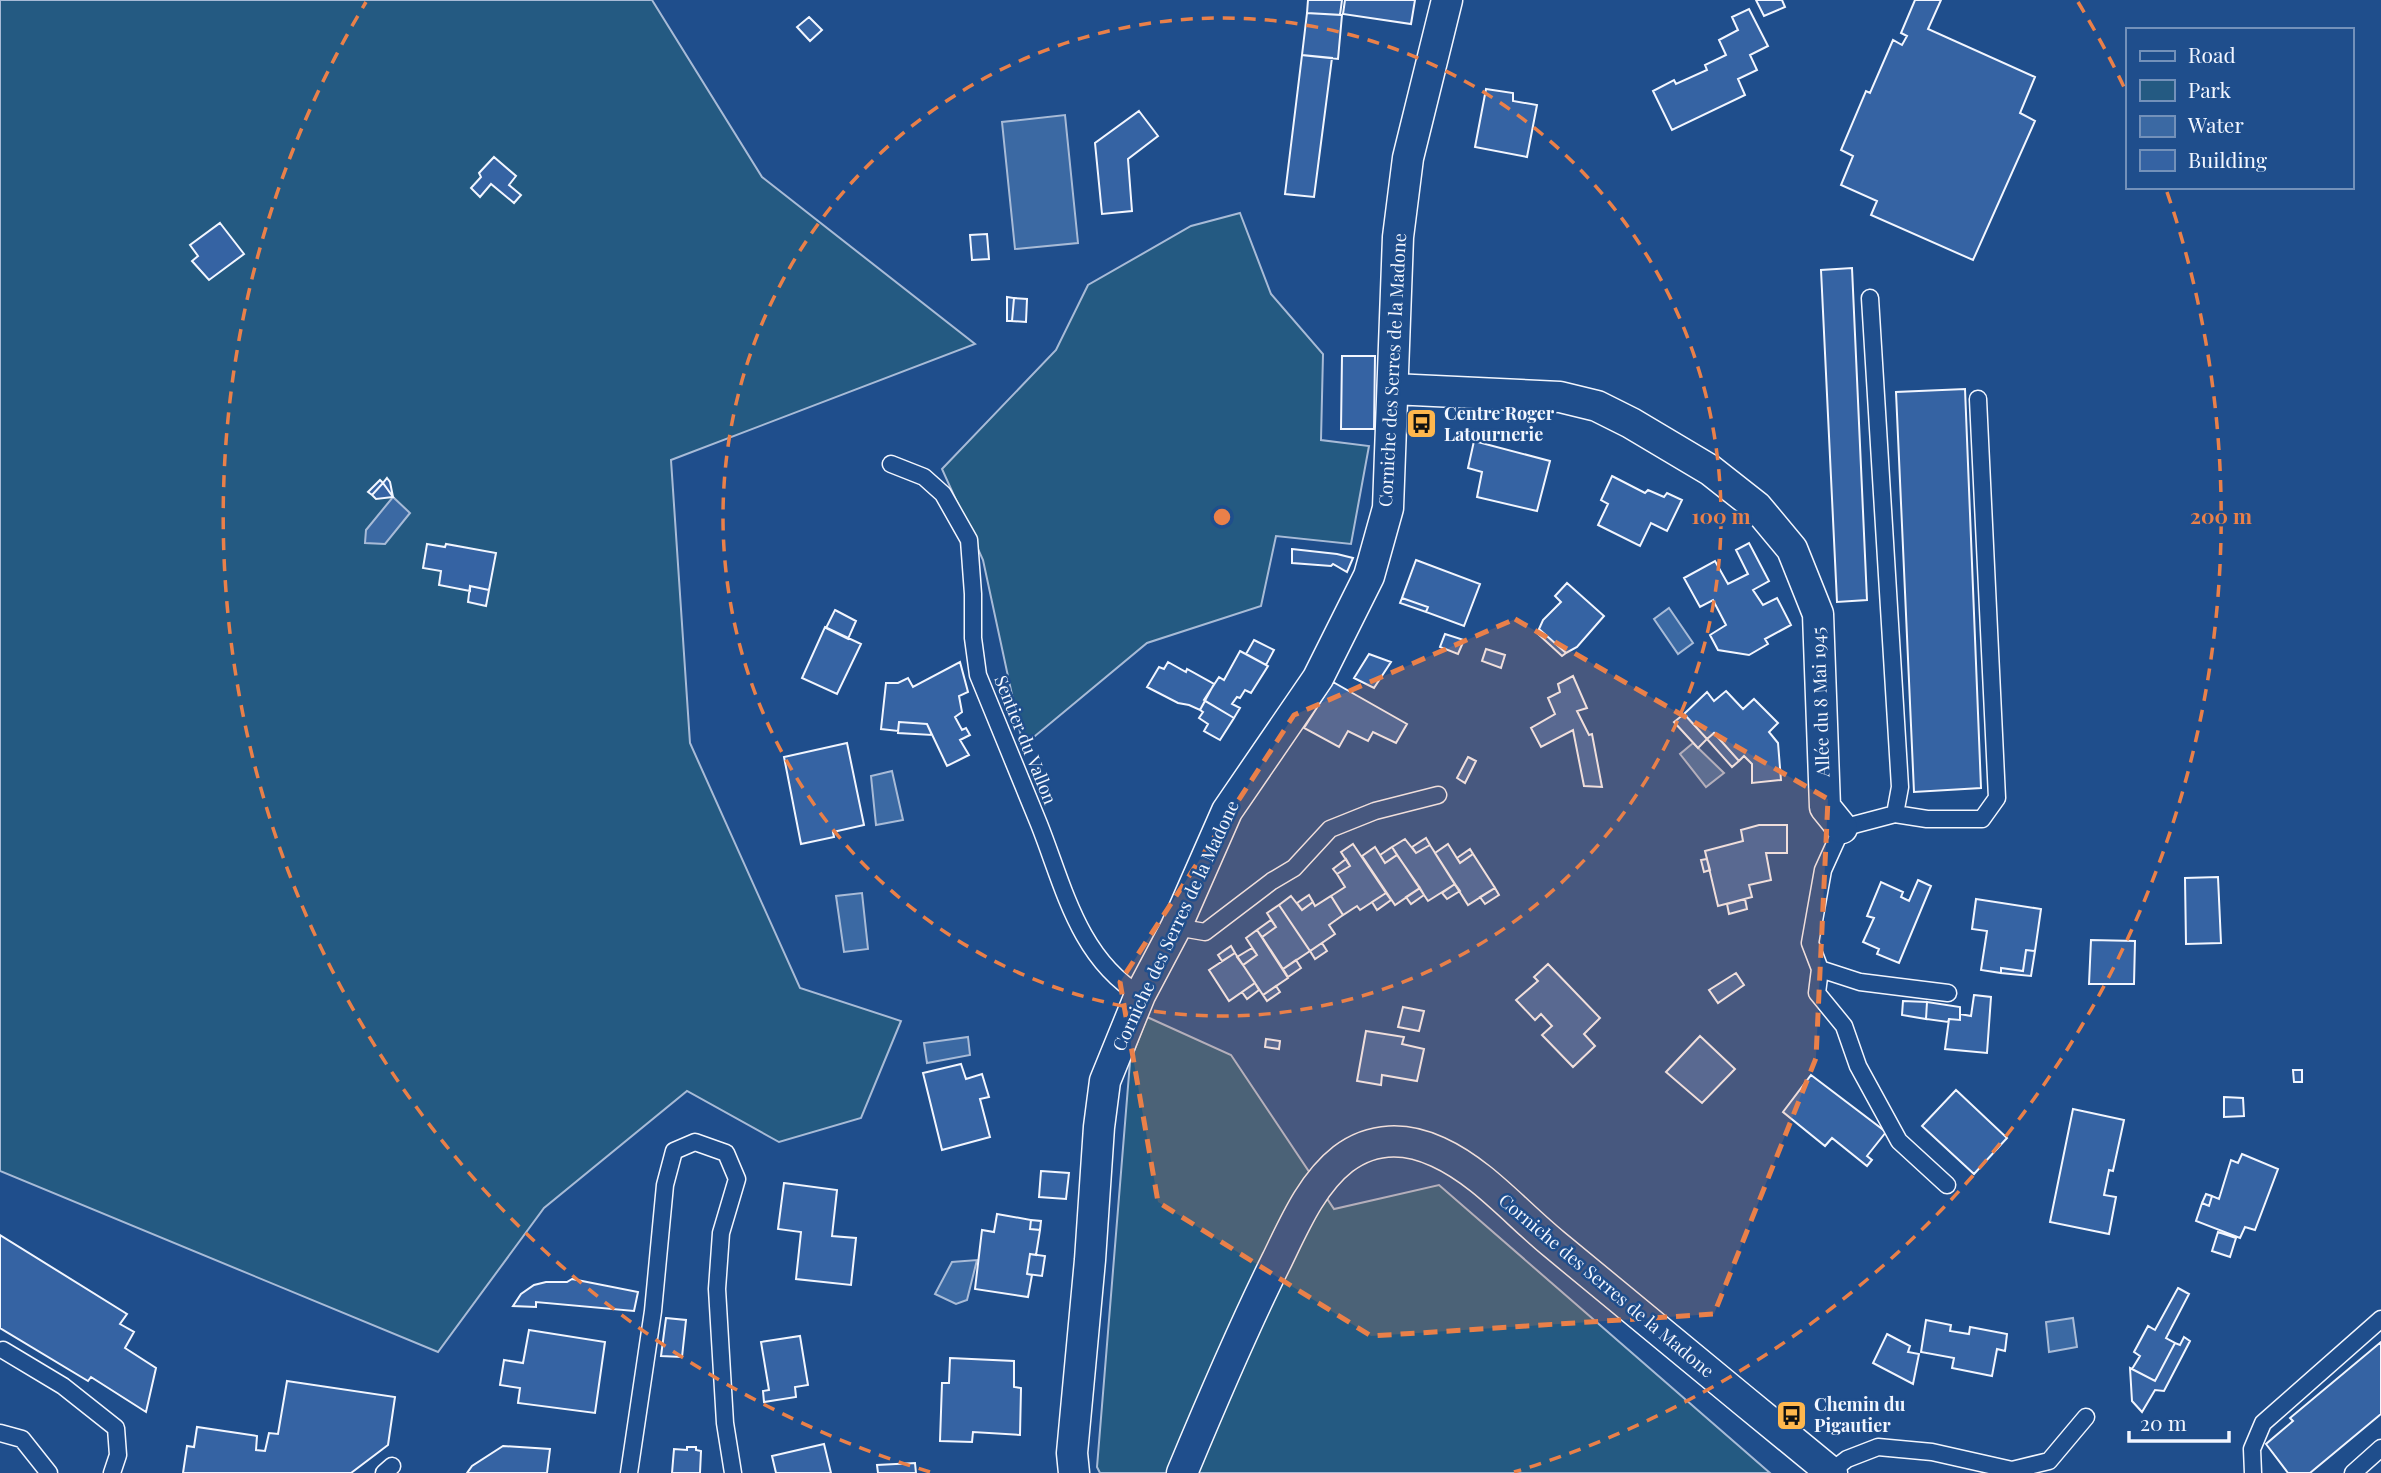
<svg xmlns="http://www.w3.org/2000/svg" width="2381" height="1473" viewBox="0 0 2381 1473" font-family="'Playfair Display',serif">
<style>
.green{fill:#245a82;stroke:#a8bbd7;stroke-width:2}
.water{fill:#3b69a3;stroke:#a8bbd7;stroke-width:2}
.building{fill:#3563a3;stroke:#f2f6ff;stroke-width:2}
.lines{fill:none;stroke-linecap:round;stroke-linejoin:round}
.service-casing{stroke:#f2f6ff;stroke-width:19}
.minor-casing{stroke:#f2f6ff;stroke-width:33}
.service{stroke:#1f4e8c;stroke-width:16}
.minor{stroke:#1f4e8c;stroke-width:30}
.marked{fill:#ea8049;fill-opacity:0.2;stroke:#ea8049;stroke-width:5;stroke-dasharray:14 9;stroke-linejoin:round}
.ring{fill:none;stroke:#ea8049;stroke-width:3.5;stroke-dasharray:12 9}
.labels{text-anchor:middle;stroke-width:5;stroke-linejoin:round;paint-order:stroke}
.street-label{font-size:18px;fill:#f2f6ff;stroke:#1f4e8c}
.poi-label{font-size:18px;font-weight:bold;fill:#f2f6ff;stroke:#1f4e8c;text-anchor:start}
.centre{fill:#ea8049;stroke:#1f4e8c;stroke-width:3.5}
.ring-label{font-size:21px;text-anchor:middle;font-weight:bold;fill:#ea8049;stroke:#1f4e8c;stroke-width:5;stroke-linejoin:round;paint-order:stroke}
</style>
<rect width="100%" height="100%" fill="#1f4e8c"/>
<!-- green -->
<path class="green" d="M0 0H652L762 177 975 344 671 460 690 743 800 988 901 1021 861 1118 779 1142 687 1091 544 1208 438 1352 0 1171Z
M1240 213 1271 294 1323 354 1321 440 1369 446 1351 544 1276 536 1261 606 1147 643 1023 746 983 560 942 469 1056 350 1088 285 1191 226Z
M1147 1017 1231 1055 1334 1209 1439 1185 1770 1473H1100L1097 1467 1130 1062Z"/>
<!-- water -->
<path class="water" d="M1065 115 1078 243 1015 249 1002 122Z
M393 497 410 513 385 544 365 543 366 530Z
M1669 608 1693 643 1678 654 1654 619Z
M1693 743 1724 773 1706 787 1680 754Z
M892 771 903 820 876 825 871 776Z
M862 893 868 949 844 952 836 896Z
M968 1037 970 1055 927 1063 924 1043Z
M977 1260 967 1300 956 1304 935 1294 952 1262Z
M2073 1318 2077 1347 2049 1352 2046 1322Z"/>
<!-- building -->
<path class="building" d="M1308 0H1342L1340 15 1307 13Z
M1345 0H1415L1411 24 1343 14Z
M1756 0H1782L1785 7 1764 16Z
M1915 0H1941L1928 29 2035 77 2020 113 2035 121 1973 260 1871 215 1877 201 1841 185 1853 156 1841 150 1866 91 1870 93 1893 40 1902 45 1907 36 1901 33Z
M1749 9 1768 46 1750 55 1757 70 1738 79 1745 95 1672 130 1653 91 1674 80 1676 84 1707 70 1705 65 1726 55 1719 40 1738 30 1732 17Z
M1307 13 1342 15 1338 59 1302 55Z
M809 17 822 30 810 41 797 27Z
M1302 55 1332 58 1314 197 1285 194Z
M1486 89 1513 93V101L1537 105 1527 157 1475 147Z
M1139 111 1158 136 1128 159 1132 211 1102 214 1095 143Z
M494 157 516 176 509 185 521 195 514 203 491 184 480 197 471 188 481 177 479 173Z
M220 223 244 254 209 280 192 261 198 256 190 245Z
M987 234 989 259 972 260 970 235Z
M1852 268 1867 600 1837 602 1821 270Z
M1007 297 1014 298 1012 321H1007Z
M1014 298 1027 299 1026 322 1012 321Z
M1342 356H1375L1374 429H1341Z
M1965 389 1981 788 1914 792 1896 392Z
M1474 441 1550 461 1537 511 1477 497 1482 472 1468 468Z
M1612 476 1645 493 1648 490 1664 497 1667 493 1682 500 1667 531 1651 523 1640 546 1598 525 1608 504 1601 500Z
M387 478 390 482 393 497 383 483Z
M380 480 383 483 372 495 368 492Z
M383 483 393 497 376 499 372 495Z
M1749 543 1769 581 1753 590 1763 605 1777 598 1791 625 1765 639 1768 644 1749 655 1718 650 1710 635 1726 625 1713 600 1700 607 1684 578 1715 561 1728 584 1748 574 1736 550Z
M427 544 445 547 446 544 496 553 489 590 470 586V591L439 585 441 571 423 568Z
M1292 549 1337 554 1353 558 1347 572 1333 564 1331 566 1292 563Z
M1416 560 1480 584 1464 626 1426 612 1428 607 1402 598Z
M1567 583 1604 616 1577 647 1566 653 1539 629 1543 620 1561 602 1555 596Z
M470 586 489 590 486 606 468 602Z
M1402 598 1428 607 1426 612 1400 603Z
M835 610 856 621 848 639 826 628Z
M825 627 861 644 837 694 802 678Z
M1539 629 1566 653 1562 656 1537 633Z
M1445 634 1464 640 1458 654 1440 647Z
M1254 640 1274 650 1266 665 1246 654Z
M1486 649 1505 655 1501 668 1482 661Z
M1240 651 1268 666 1251 693 1245 690 1240 698 1237 697 1232 704 1240 708 1234 718 1204 700 1219 677 1224 680Z
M1369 654 1391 662 1374 688 1354 678Z
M960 662 968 692 959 696 962 712 955 717 962 730 966 728 970 735 960 740 969 755 947 766 927 724 899 722 898 731 881 729 886 683H898L908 678 913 687Z
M1168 662 1186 672 1187 669 1214 684 1200 710 1189 705 1178 703 1147 687 1159 667 1164 669Z
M1573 676 1587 708 1577 711 1589 735 1592 734 1602 787 1584 786 1573 730 1541 747 1531 728 1555 714 1548 698 1560 692 1558 684Z
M1333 682 1407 724 1396 743 1373 732 1368 741 1348 731 1339 747 1304 728Z
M1726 691 1743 709 1754 699 1778 723 1769 732 1778 743 1781 780 1752 783V764L1744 756 1739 761 1714 733 1707 739 1684 714 1707 692 1714 701Z
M1205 701 1234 718 1220 740 1204 731 1208 724 1199 718 1203 712 1200 710Z
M1684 714 1707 739 1698 748 1674 722Z
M899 722 927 724 932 735 898 733Z
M1714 733 1739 761 1732 767 1707 739Z
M847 743 864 825 833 832 834 837 801 844 784 757Z
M1468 757 1476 761 1465 783 1457 778Z
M1759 825H1787V853H1766L1771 880 1749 885 1752 897 1718 906 1705 851 1743 841 1741 830Z
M1426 838 1430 845 1416 853 1412 847Z
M1405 839 1416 853 1430 845 1455 884 1428 901 1392 847Z
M1353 844 1386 893 1360 910 1357 906 1343 915 1331 896 1345 887 1337 874 1350 866 1341 852Z
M1448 844 1460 863 1473 854 1495 888 1468 905 1435 853Z
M1375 847 1385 863 1397 855 1420 888 1395 905 1362 856Z
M1392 847 1397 855 1385 863 1380 855Z
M1470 849 1473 854 1460 863 1457 858Z
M1346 859 1350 866 1337 874 1333 869Z
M1707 859 1710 870 1704 872 1701 860Z
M2218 877 2221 943 2186 944 2185 878Z
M1918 880 1931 886 1899 963 1877 954 1879 949 1863 942 1874 918 1867 916 1881 882 1903 892 1901 897 1909 901Z
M1455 884 1460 891 1447 899 1442 893Z
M1420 888 1424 895 1411 904 1406 897Z
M1495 888 1499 895 1485 904 1480 897Z
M1386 893 1391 900 1377 910 1372 902Z
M1309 895 1313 902 1302 910 1297 903Z
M1291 896 1302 910 1313 902 1315 906 1331 896 1343 915 1329 925 1335 934 1310 951 1279 905Z
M1745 899 1747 909 1729 914 1727 904Z
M1976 899 2041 909 2035 951 2026 950 2023 971 2001 968V973L1981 970 1987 931 1972 929Z
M1279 905 1310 951 1283 969 1262 937 1276 927 1267 913Z
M1271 920 1276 927 1262 937 1257 930Z
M1257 930 1288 978 1263 995 1243 965 1257 955 1246 938Z
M2091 940 2135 941 2134 984H2089Z
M1322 943 1327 951 1315 959 1310 951Z
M1231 946 1235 953 1222 961 1218 955Z
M1252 948 1257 955 1243 965 1237 957Z
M2026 950 2035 951 2031 976 2001 973V968L2023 971Z
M1235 953 1255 983 1229 1001 1209 970Z
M1296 960 1301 968 1288 977 1283 969Z
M1548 964 1600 1018 1584 1034 1595 1046 1573 1067 1542 1035 1552 1026 1541 1014 1535 1020 1516 1000 1538 981 1534 977Z
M1736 973 1744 985 1718 1003 1709 990Z
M1255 983 1259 990 1247 999 1242 992Z
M1276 986 1280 992 1267 1001 1263 995Z
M1974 995 1991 997 1987 1053 1945 1049 1949 1019 1960 1020V1014L1971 1016Z
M1903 1001 1927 1002 1926 1019 1902 1015Z
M1927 1002 1960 1007V1020L1949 1019 1948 1022 1926 1019Z
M1403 1007 1424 1011 1419 1031 1398 1027Z
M1366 1031 1404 1037 1402 1044 1424 1049 1417 1081 1382 1075 1381 1085 1357 1081Z
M1700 1036 1735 1069 1702 1103 1666 1072Z
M1266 1039 1280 1041 1279 1049 1265 1047Z
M961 1064 966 1079 982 1074 989 1097 980 1099 990 1137 942 1150 923 1073Z
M2293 1070H2302V1082H2294Z
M1811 1075 1886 1132 1867 1156 1872 1160 1867 1166 1832 1138 1825 1146 1783 1112Z
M1956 1090 2007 1138 1974 1174 1922 1126Z
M2224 1097 2243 1098 2244 1116 2224 1117Z
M2073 1109 2124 1120 2113 1171 2109 1170 2104 1195 2116 1197 2109 1234 2050 1222Z
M2242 1154 2278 1169 2255 1230 2245 1227 2240 1238 2196 1221 2202 1203 2209 1206 2212 1196 2219 1199 2231 1160 2238 1163Z
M1041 1171 1069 1173 1066 1199 1039 1197Z
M784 1183 837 1190 832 1236 856 1238 851 1285 796 1279 801 1232 778 1229Z
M2206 1194 2212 1196 2209 1206 2202 1203Z
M997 1214 1031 1220 1030 1229 1040 1230 1036 1255 1030 1254 1027 1274 1032 1275 1028 1297 975 1289 982 1230 994 1232Z
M1031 1220 1041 1221 1040 1230 1030 1229Z
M2218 1232 2236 1238 2230 1257 2212 1251Z
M0 1235 127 1314 120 1324 134 1332 125 1348 156 1368 146 1412 91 1377 88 1381 0 1328Z
M1030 1254 1045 1256 1042 1276 1027 1274Z
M572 1279 638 1292 634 1311 536 1302V1307L513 1306 521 1294 534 1285 546 1282H567Z
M2178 1288 2189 1294 2166 1338 2175 1343 2155 1381 2132 1369 2140 1356 2134 1352 2148 1326 2155 1330Z
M666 1318 686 1320 682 1357 661 1356Z
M1926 1320 1951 1325 1950 1331 1969 1334 1970 1327 2007 1334 2005 1351 1997 1349 1992 1376 1952 1368 1954 1358 1921 1352Z
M529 1330 605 1342 595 1413 518 1403 520 1388 500 1385 504 1360 523 1363Z
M1887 1334 1910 1346 1908 1352 1919 1354 1913 1384 1873 1363Z
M800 1336 808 1385 795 1387 796 1397 764 1402 763 1391 769 1390 761 1342Z
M2184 1337 2190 1341 2164 1391 2155 1390 2142 1412 2132 1401 2130 1368 2155 1381 2175 1343 2180 1345Z
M2381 1342V1414L2310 1473H2288L2266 1444 2293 1421 2290 1418Z
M950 1358 1014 1361V1387L1021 1388 1020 1435 973 1432 972 1442 940 1441 942 1383H949Z
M287 1381 395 1397 388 1445 351 1473H183L187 1446 194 1447 197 1427 257 1436 256 1450 265 1451 269 1433 278 1434Z
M824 1444 831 1473H776L772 1456Z
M503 1446 550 1449 547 1473H467L472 1466Z
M687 1447H696V1450L701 1451 700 1473H672L674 1449 687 1450Z
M915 1463 916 1473H878L877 1465Z"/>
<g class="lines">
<defs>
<path id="service" d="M1870 298 1900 787 1895 814
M891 464 924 477 943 494 969 540 973 594V638L978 675C998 725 1019 774 1039 824 1064 887 1078 957 1140 995
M1176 927 1205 932 1272 881 1294 868 1330 829 1375 811 1438 795
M1820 969 1860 982 1948 993
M1947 1185 1899 1141 1858 1066 1844 1026 1817 993 1820 969 1810 943 1823 870 1842 828 1895 814 1927 819H1982L1997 798 1978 399
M3 1350 63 1386 116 1428 118 1455 112 1473
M0 1433 22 1439 49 1473
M1830 1472 1847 1459 1878 1447 1932 1452 2012 1470 2049 1461 2086 1417
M384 1473 392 1466
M629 1473 653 1311 665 1185 674 1151 695 1142 726 1153 737 1179 721 1233 717 1289 725 1423 733 1473
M2253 1473 2252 1449 2263 1423 2381 1319
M2353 1473 2381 1448"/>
<path id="minor" d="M1393 389 1560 397 1597 406 1631 423 1710 470 1757 507 1792 549 1818 614 1825 807 1842 828
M1074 1473 1072 1453 1090 1260 1099 1127 1105 1081 1140 995 1176 927 1227 811 1318 678 1369 576 1388 508 1398 237 1408 158 1447 0
M1182 1473C1212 1401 1242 1330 1277 1260 1294 1225 1312 1183 1343 1159 1372 1137 1406 1137 1438 1152 1482 1172 1516 1213 1554 1244 1646 1320 1739 1397 1832 1473"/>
</defs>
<!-- service casing -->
<use href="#service" class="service-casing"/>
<!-- minor casing -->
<use href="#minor" class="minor-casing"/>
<!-- service -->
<use href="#service" class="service"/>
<!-- minor -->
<use href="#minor" class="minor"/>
</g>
<!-- marked area -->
<path class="marked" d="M1515 619 1828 799 1816 1058 1714 1314 1371 1336 1158 1202 1120 982 1294 715Z"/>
<!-- distance rings -->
<g class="ring">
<circle cx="1222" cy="517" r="499"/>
<path d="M930 1472A999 999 0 0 1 366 2M2078 2A999 999 0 0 1 2124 87M2167 192A999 999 0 0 1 1514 1472"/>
</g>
<!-- icons -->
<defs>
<symbol id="bus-square" viewBox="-11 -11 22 22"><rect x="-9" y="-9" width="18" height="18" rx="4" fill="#ffb74d" stroke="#1f4e8c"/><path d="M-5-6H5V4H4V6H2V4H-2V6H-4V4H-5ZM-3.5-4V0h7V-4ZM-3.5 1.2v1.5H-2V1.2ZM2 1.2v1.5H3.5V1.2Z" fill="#111"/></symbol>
</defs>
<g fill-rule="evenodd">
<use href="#bus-square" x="1404" y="406" width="35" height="35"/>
<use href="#bus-square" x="1774" y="1398" width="35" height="35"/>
</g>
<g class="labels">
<!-- street labels -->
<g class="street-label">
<text transform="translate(1393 370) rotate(-87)" y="6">Corniche des Serres de la Madone</text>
<text transform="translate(1821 702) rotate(-92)" y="6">Allée du 8 Mai 1945</text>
<text transform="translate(1025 740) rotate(68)" y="6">Sentier du Vallon</text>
<text transform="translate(1176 926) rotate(-65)" y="6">Corniche des Serres de la Madone</text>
<text transform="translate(1606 1286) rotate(40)" y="6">Corniche des Serres de la Madone</text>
</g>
<!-- poi labels -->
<g class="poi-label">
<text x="1444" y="420">Centre Roger<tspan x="1444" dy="21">Latournerie</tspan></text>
<text x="1814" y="1411">Chemin du<tspan x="1814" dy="21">Pigautier</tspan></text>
</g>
</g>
<circle cx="1222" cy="517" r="10" class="centre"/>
<g class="ring-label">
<text x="1721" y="524">100 m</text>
<text x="2221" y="524">200 m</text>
</g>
<!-- legend -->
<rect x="2126" y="28" width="228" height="161" fill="#1f4e8c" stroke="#7391ba" stroke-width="2"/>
<rect x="2140" y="51" width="35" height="10" fill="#1f4e8c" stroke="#7391ba" stroke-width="2"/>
<text x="2188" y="63" font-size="21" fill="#f2f6ff">Road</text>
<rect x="2140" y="80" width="35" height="21" fill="#245a82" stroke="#7391ba" stroke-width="2"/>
<text x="2188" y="98" font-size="21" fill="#f2f6ff">Park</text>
<rect x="2140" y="116" width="35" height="21" fill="#3b69a3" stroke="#7391ba" stroke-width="2"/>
<text x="2188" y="133" font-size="21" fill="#f2f6ff">Water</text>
<rect x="2140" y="150" width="35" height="21" fill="#3563a3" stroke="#7391ba" stroke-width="2"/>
<text x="2188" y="168" font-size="21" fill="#f2f6ff">Building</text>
<!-- scale -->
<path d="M2129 1431v10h100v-10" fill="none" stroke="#f2f6ff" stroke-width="3.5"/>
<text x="2140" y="1431" font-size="21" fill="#f2f6ff" stroke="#1f4e8c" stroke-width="5" paint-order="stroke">20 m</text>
</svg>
